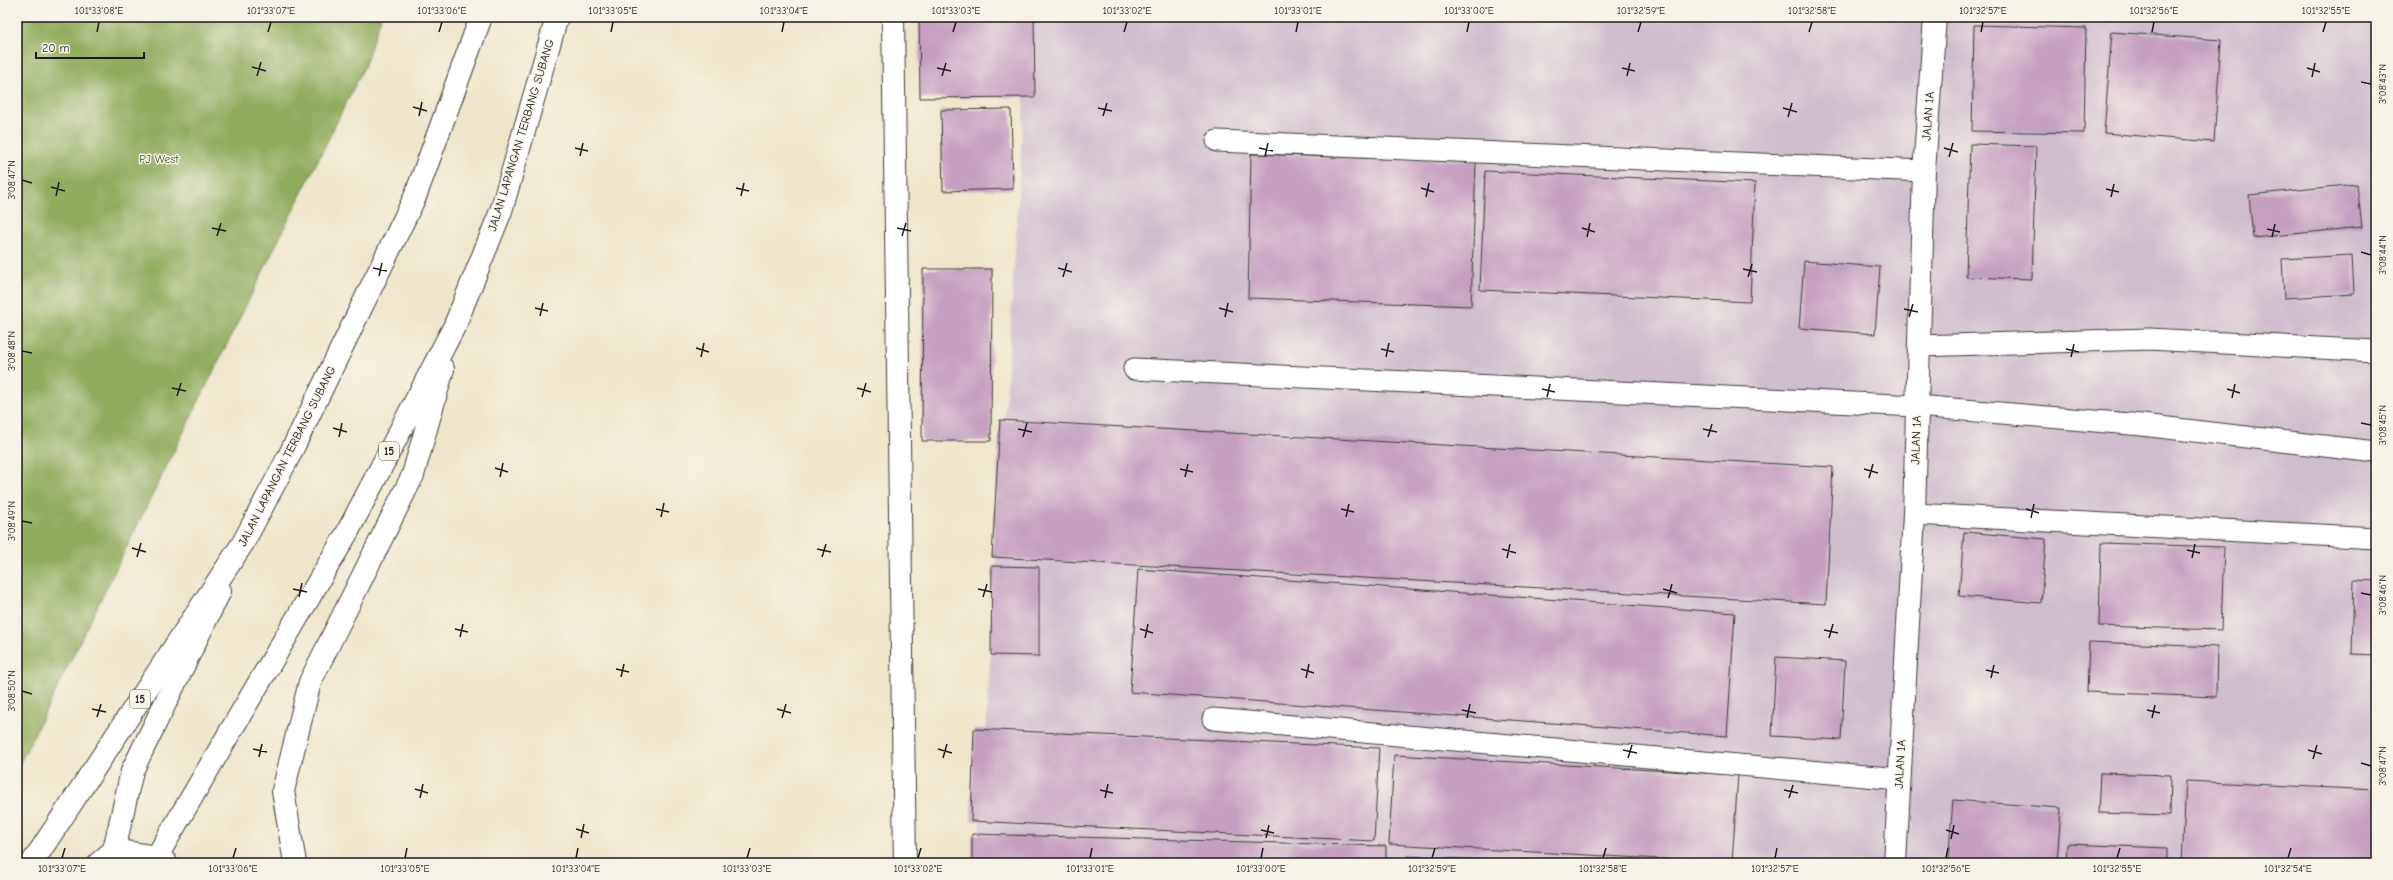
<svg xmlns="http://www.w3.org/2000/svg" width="2393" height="880" viewBox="0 0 2393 880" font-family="'Comic Neue',sans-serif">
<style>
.industrial{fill:#cfbdce}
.forest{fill:#91ac5d;stroke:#56643c}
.building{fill:#c59fc0}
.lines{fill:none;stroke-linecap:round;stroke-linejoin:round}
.service-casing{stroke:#3c3a36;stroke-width:23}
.minor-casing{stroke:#3c3a36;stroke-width:24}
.tertiary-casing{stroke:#3c3a36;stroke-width:24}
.primary-casing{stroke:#3c3a36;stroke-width:24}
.service{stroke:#fff;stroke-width:21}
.minor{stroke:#fff;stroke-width:22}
.tertiary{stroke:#fff;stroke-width:22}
.primary{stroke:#fff;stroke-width:22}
.ticks{fill:none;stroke:#1c1c1c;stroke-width:1.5}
.labels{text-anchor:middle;stroke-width:3;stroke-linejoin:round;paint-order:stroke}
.shield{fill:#f7f3e8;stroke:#5e5c59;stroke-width:1}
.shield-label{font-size:11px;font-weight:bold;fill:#1c1c1c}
.street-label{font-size:12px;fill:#1c1c1c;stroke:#f7f3e8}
.park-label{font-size:12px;fill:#525837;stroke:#f7f3e8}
.neatline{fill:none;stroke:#1c1c1c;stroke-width:1.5}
.ticks-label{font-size:10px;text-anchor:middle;fill:#1c1c1c}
</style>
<rect width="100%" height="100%" fill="#f7f3e8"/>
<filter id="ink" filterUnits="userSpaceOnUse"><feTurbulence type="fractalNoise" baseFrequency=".025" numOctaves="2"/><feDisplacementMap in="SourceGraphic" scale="8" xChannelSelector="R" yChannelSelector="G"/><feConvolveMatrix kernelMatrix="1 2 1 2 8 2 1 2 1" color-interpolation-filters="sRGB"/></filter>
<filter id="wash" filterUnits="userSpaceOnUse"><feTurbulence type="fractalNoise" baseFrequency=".012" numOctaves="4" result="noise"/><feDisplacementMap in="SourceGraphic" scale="16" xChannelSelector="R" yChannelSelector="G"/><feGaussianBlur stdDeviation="0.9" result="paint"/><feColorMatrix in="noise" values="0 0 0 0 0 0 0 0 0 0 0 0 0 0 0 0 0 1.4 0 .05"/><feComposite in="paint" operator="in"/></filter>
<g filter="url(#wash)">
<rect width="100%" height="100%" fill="#eee5ca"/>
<!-- industrial -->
<path class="industrial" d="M1029 17H2376V863H978Z"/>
<!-- forest -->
<path class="forest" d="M17 17H381L364 67 17 769Z"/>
<g id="blocks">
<!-- building -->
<path class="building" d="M919 17H1034L1035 97 920 98Z
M1974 25 2086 28 2084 133 1972 131Z
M2112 32 2221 40 2214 142 2104 133Z
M1011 109 1013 189 943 191 941 110Z
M1970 144 2036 146 2032 279 1966 277Z
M1251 154 1476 162 1471 306 1248 298Z
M1485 171 1755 183 1750 302 1480 290Z
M2357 184 2362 227 2253 238 2249 195Z
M2352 255 2354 294 2284 298 2282 259Z
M1804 261 1880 267 1875 334 1799 328Z
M923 269H992L991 441H922Z
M1000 420 1833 467 1826 604 992 557Z
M1964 532 2046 539 2041 603 1959 596Z
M2101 543 2224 547 2221 630 2099 626Z
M992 566 1039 567V656L991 655Z
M1138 569 1735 613 1727 736 1130 692Z
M2354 580 2376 581V655L2352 654Z
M2089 642 2217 647 2216 697 2087 692Z
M1776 657 1845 661 1841 740 1772 736Z
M974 729 1379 748 1374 841 971 821Z
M1394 755 1738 775 1732 863 1389 844Z
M2100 773 2171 775 2170 815 2098 813Z
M2186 781 2376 790V863H2182Z
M1953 800 2061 808 2057 863H1948Z
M972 834 1386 846V863H972Z
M2067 844 2167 848V863H2066Z
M1407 856 1515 862V863H1407Z"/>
</g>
</g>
<g filter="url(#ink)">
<use href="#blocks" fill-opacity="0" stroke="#3c3a36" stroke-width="1"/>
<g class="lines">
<defs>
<path id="service" d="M1217 141 1924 171
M1919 346 2149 339 2376 351
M1134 369 1917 406 2142 425 2376 452
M1914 514 2376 538
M1213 719 1900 779"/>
<path id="minor" d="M893 17 905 863
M1895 863 1914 514 1924 171 1935 17"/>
<path id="tertiary" d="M114 850 157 857 166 863
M99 863 114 850
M119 863 114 850 132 771 220 591"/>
<path id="primary" d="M32 863 243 543 289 456 415 197 481 17
M153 863 347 533 455 325 501 211 557 17
M295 863 283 791 310 682 413 475 443 369"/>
</defs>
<!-- service casing -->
<use href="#service" class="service-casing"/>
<!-- minor casing -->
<use href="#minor" class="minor-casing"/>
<!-- tertiary casing -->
<use href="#tertiary" class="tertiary-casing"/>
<!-- primary casing -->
<use href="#primary" class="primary-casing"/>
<!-- service -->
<use href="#service" class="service"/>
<!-- minor -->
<use href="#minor" class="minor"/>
<!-- tertiary -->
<use href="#tertiary" class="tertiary"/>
<!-- primary -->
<use href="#primary" class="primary"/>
</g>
</g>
<!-- ticks -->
<path class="ticks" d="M97 32 99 22M268 32 271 22M439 32 442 22M611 32 613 22M782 32 784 22M953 32 956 22M1124 32 1127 22M1296 32 1298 22M1467 32 1469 22M1638 32 1641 22M1809 32 1812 22M1981 32 1983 22M2152 32 2154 22M2323 32 2326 22M252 67 266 71M937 68 951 71M1622 68 1635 71M2307 68 2320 72M257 76 261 62M942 76 946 63M1627 76 1630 63M2312 77 2315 63M2361 82 2371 84M413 107 427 111M1098 108 1112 111M1783 108 1797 112M419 116 422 102M1103 116 1107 103M1788 117 1792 103M575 148 588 151M1259 148 1273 151M1944 148 1958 152M580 156 583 143M1265 156 1268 143M1949 157 1953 143M22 180 32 183M51 187 65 191M736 188 749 191M1421 188 1434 192M2106 189 2119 192M56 196 59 182M741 196 744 183M1426 197 1429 183M2111 197 2114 184M212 228 226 231M897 228 911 231M1582 228 1595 232M2267 229 2280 232M217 236 221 223M902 236 906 223M1587 237 1590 223M2272 237 2275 224M2361 252 2371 255M373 268 387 271M1058 268 1072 272M1743 269 1757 272M379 276 382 263M1063 277 1067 263M1748 277 1752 264M535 308 548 311M1219 308 1233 312M1904 309 1918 312M540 316 543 303M1225 317 1228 303M1909 317 1913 304M696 348 709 352M1381 349 1394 352M2066 349 2079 352M22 351 32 353M701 357 704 343M1386 357 1389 343M2071 357 2074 344M172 388 186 391M857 388 871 392M1542 389 1555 392M2227 389 2240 393M177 396 181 383M862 397 866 383M1547 397 1550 384M2232 398 2235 384M2361 423 2371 425M333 428 347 432M1018 429 1032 432M1703 429 1717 432M339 437 342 423M1023 437 1027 423M1708 437 1712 424M495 468 508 472M1180 469 1193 472M1864 469 1878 473M500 477 503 463M1185 477 1188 464M1869 478 1873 464M656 509 669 512M1341 509 1354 512M2026 509 2039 513M661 517 664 503M1346 517 1349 504M2031 518 2034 504M22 521 32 523M132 548 146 552M817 549 831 552M1502 549 1516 553M2187 550 2200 553M137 557 141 543M822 557 826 544M1507 558 1510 544M2192 558 2195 544M293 589 307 592M978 589 992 592M1663 589 1677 593M2361 593 2371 595M299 597 302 583M983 597 987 584M1668 598 1672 584M455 629 468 632M1140 629 1153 633M1824 630 1838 633M460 637 463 624M1145 638 1148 624M1829 638 1833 624M616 669 629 672M1301 669 1314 673M1986 670 1999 673M621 677 624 664M1306 678 1309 664M1991 678 1994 665M22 691 32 694M92 709 106 712M777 709 791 713M1462 710 1476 713M2147 710 2160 713M97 717 101 704M782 718 786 704M1467 718 1470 704M2152 718 2155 705M253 749 267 752M938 749 952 753M1623 750 1637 753M2308 750 2322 754M259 757 262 744M943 758 947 744M1628 758 1632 745M2313 759 2317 745M2361 763 2371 766M415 789 428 793M1100 790 1113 793M1784 790 1798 793M420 798 423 784M1105 798 1108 784M1789 798 1793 785M576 829 589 833M1261 830 1274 833M1946 830 1959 834M581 838 584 824M1266 838 1269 825M1951 839 1954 825M62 858 65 848M233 858 236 848M405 858 407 848M576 858 578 848M747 858 750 848M918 858 921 848M1090 858 1092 848M1261 858 1263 848M1432 858 1435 848M1603 858 1606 848M1775 858 1777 848M1946 858 1948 848M2117 858 2120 848M2288 858 2291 848"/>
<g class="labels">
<!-- shield labels -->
<g class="shield">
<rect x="379" y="442" width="20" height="18" rx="3"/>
<rect x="130" y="690" width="20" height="18" rx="3"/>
</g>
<g class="shield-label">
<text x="389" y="455">15</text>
<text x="140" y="703">15</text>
</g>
<!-- street labels -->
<g class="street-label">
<text transform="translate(1928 116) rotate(-86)" y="4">JALAN 1A</text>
<text transform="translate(521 135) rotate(-73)" y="4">JALAN LAPANGAN TERBANG SUBANG</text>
<text transform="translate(1916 440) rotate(-88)" y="4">JALAN 1A</text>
<text transform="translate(287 456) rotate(-63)" y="4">JALAN LAPANGAN TERBANG SUBANG</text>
<text transform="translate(1900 764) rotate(-87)" y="4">JALAN 1A</text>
</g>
<!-- park labels -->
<g class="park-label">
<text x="159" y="163">PJ West</text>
</g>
</g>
<!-- margin -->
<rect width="2393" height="880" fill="none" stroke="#f7f3e8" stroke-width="44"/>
<!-- scale -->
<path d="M36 52v6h108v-6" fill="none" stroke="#1c1c1c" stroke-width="2"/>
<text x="42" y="52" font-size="12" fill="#1c1c1c" stroke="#f7f3e8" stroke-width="3" paint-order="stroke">20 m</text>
<rect x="22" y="22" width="2349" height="836" class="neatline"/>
<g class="ticks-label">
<text x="99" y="14">101°33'08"E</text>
<text x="271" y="14">101°33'07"E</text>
<text x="442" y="14">101°33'06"E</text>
<text x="613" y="14">101°33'05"E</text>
<text x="784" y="14">101°33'04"E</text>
<text x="956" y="14">101°33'03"E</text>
<text x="1127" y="14">101°33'02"E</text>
<text x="1298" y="14">101°33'01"E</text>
<text x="1469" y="14">101°33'00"E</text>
<text x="1641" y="14">101°32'59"E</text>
<text x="1812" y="14">101°32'58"E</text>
<text x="1983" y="14">101°32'57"E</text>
<text x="2154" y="14">101°32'56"E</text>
<text x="2326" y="14">101°32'55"E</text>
<text transform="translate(2382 84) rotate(-90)" y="4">3°08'43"N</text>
<text transform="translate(11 180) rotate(-90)" y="4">3°08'47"N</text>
<text transform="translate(2382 255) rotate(-90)" y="4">3°08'44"N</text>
<text transform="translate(11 351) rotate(-90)" y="4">3°08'48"N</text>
<text transform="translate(2382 425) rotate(-90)" y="4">3°08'45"N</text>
<text transform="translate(11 521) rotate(-90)" y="4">3°08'49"N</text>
<text transform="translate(2382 595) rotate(-90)" y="4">3°08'46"N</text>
<text transform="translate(11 691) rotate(-90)" y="4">3°08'50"N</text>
<text transform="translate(2382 766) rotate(-90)" y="4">3°08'47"N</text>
<text x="62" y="872">101°33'07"E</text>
<text x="233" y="872">101°33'06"E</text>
<text x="405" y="872">101°33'05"E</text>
<text x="576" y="872">101°33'04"E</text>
<text x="747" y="872">101°33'03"E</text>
<text x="918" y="872">101°33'02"E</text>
<text x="1090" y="872">101°33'01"E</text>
<text x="1261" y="872">101°33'00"E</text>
<text x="1432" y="872">101°32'59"E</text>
<text x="1603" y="872">101°32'58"E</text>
<text x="1775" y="872">101°32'57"E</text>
<text x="1946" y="872">101°32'56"E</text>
<text x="2117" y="872">101°32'55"E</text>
<text x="2288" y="872">101°32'54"E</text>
</g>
</svg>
